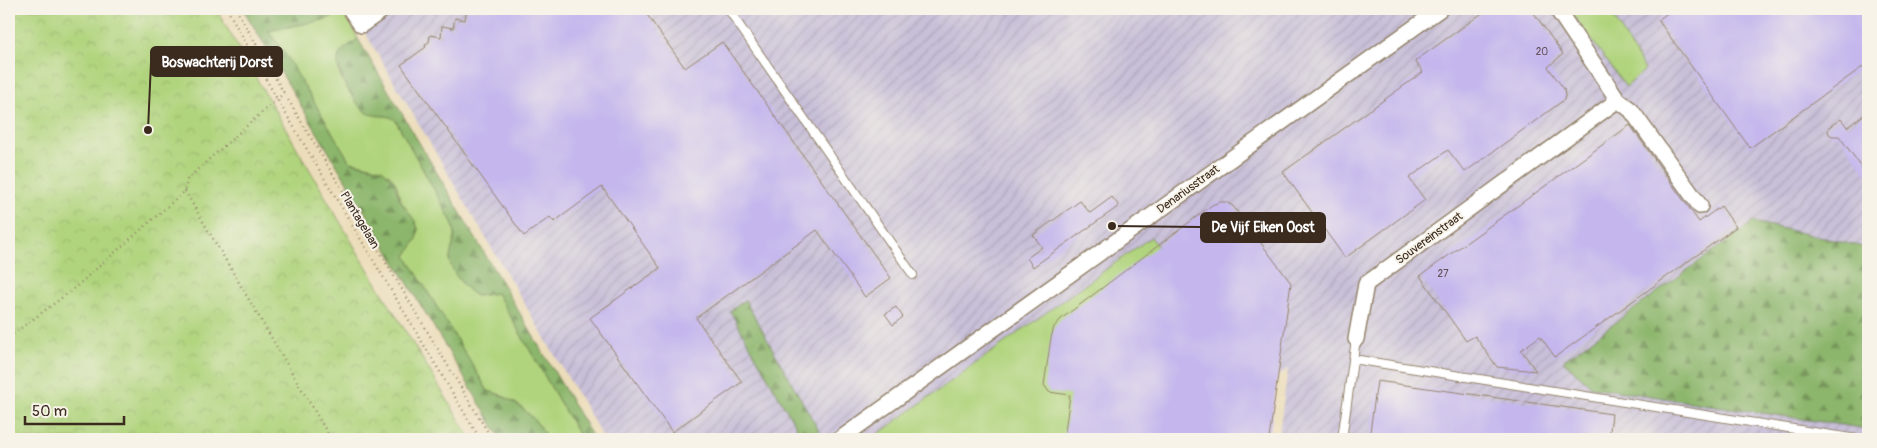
<svg xmlns="http://www.w3.org/2000/svg" width="1877" height="448" viewBox="0 0 1877 448" font-family="Pangolin,sans-serif">
<style>
.industrial{fill:url(#industrial-furrows)}
.grass{fill:#b0d47d;stroke:#767f4e}
.forest{fill:url(#forest-firs);stroke:#647045}
.park{fill:url(#park-crowns);stroke:#767f4e}
.building{fill:#c5b7ed}
.lines{fill:none;stroke-linecap:round;stroke-linejoin:round}
.lane-casing{stroke:#94846c;stroke-width:10}
.street-casing{stroke:#94846c;stroke-width:18}
.path{stroke:#94846c;stroke-width:2.5;stroke-dasharray:1 4;stroke-linecap:butt}
.lane{stroke:#fff;stroke-width:8}
.street{stroke:#fff;stroke-width:15}
.labels{text-anchor:middle;stroke-width:4;stroke-linejoin:round;paint-order:stroke}
.number-label{font-size:10px;fill:#5e4d52}
.street-label{font-size:12px;fill:#3b2a1e;stroke:#f7f3e8}
.leader{fill:none;stroke:#3b2a1e;stroke-width:2}
.callout-dot{fill:#3b2a1e;stroke:#f7f3e8;stroke-width:2}
.callout{fill:#3b2a1e;stroke:#3b2a1e;stroke-width:2}
.callout-label{font-size:14px;text-anchor:middle;font-weight:bold;fill:#fff}
</style>
<defs>
<pattern id="industrial-furrows" width="10" height="10" patternUnits="userSpaceOnUse" patternTransform="scale(1.25)"><rect width="10" height="10" fill="#c8bfd8"/><path d="M-1 1l2-2M0 10L10 0M9 11l2-2" fill="none" stroke="#ada4b9"/></pattern>
<pattern id="forest-firs" width="22" height="20" patternUnits="userSpaceOnUse" patternTransform="scale(1.25)"><rect width="22" height="20" fill="#8cb66c"/><path d="M5 1l3.5 6h-7zM16 11l3.5 6h-7z" fill="#749458"/></pattern>
<pattern id="park-crowns" width="20" height="18" patternUnits="userSpaceOnUse" patternTransform="scale(1.25)"><rect width="20" height="18" fill="#b0d47d"/><path d="M2 6a3 3 0 1 1 6 0M12 15a3 3 0 1 1 6 0" fill="none" stroke="#98b66c"/></pattern>
</defs>
<rect width="100%" height="100%" fill="#f7f3e8"/>
<filter id="ink" filterUnits="userSpaceOnUse"><feTurbulence type="fractalNoise" baseFrequency=".02" numOctaves="2"/><feDisplacementMap in="SourceGraphic" scale="10" xChannelSelector="R" yChannelSelector="G"/><feConvolveMatrix kernelMatrix="1 2 1 2 8 2 1 2 1" color-interpolation-filters="sRGB"/></filter>
<filter id="wash" filterUnits="userSpaceOnUse"><feTurbulence type="fractalNoise" baseFrequency=".0096" numOctaves="4" result="noise"/><feDisplacementMap in="SourceGraphic" scale="20" xChannelSelector="R" yChannelSelector="G"/><feGaussianBlur stdDeviation="1.12" result="paint"/><feColorMatrix in="noise" values="0 0 0 0 0 0 0 0 0 0 0 0 0 0 0 0 0 1.4 0 .05"/><feComposite in="paint" operator="in"/></filter>
<g filter="url(#wash)">
<rect width="100%" height="100%" fill="#ecddba"/>
<!-- industrial -->
<path class="industrial" d="M353 9H1868V248L1752 222 1563 361 1868 429V439H1278L1288 369 1255 390 1151 237 871 439H604L357 19Z"/>
<!-- grass -->
<path class="grass" d="M1569 9H1609L1645 70 1626 87Z
M346 12 358 39 339 55C339 60 338 67 339 72 343 88 359 102 370 114L392 117 396 121 452 222C457 238 454 238 451 253 448 267 461 285 472 293L476 296 497 293 581 439H547C537 417 512 396 488 391L406 256C425 227 420 231 403 204 398 197 399 189 395 182 388 168 364 164 350 162L284 52 268 31 323 20Z
M1151 237 1231 355 1115 439H871Z"/>
<!-- forest -->
<path class="forest" d="M243 9H344L346 12 323 20 268 31 284 52 350 162 382 169 394 180 400 200 415 221 418 229 417 239 406 256 488 391C512 397 537 417 547 439H501Z
M358 39 594 439H581L497 293 476 296 472 293C464 287 447 267 450 257 453 241 458 240 452 222L396 121C389 113 379 118 370 114 357 110 335 71 338 58 340 50 351 44 358 39Z
M1753 222 1868 248V429L1592 387 1563 361Z
M745 300 819 431 809 439H803L730 311Z"/>
<!-- park -->
<path class="park" d="M9 9H216L357 251 471 439H9Z"/>
<g id="blocks">
<!-- building -->
<path class="building" d="M467 9 477 11 480 9H643L685 68 722 42 891 278 865 297 817 230 696 318 742 382 672 432 590 318 660 268 602 187 554 222 550 217 524 236 401 65 426 47 425 45 429 42 430 35 441 37 442 26 453 28 455 18 465 20Z
M1488 9H1531L1563 54 1548 67 1564 89 1565 96 1564 100 1465 172 1448 150 1409 178 1425 200 1345 258 1283 172 1423 72 1415 61Z
M1673 9H1868V63L1750 148 1658 20Z
M1868 112V176L1839 136H1832L1829 134 1828 131 1829 127 1841 119 1847 127Z
M1630 125 1699 222 1721 206 1736 227 1555 357 1540 336 1521 350 1536 371 1497 367 1475 336 1466 341 1420 276Z
M1112 197 1119 206 1033 267 1027 258 1042 247 1033 235 1080 201 1090 213Z
M1219 202H1226L1233 206 1291 283 1269 439H1064L1070 395 1049 392 1044 385 1051 338 1054 327 1061 319 1212 205Z
M896 307 903 317 893 325 885 314Z
M1377 381 1612 414 1609 439H1369Z"/>
</g>
</g>
<g filter="url(#ink)">
<use href="#blocks" fill-opacity="0" stroke="#94846c" stroke-width="1"/>
<g class="lines">
<defs>
<path id="lane" d="M728 9 913 275
M1353 359 1857 439
M1342 439 1356 339"/>
<path id="street" d="M350 9 361 25 384 9
M1618 100 1631 110 1700 206
M1356 339 1366 284 1618 100 1557 9
M840 439 1440 9"/>
</defs>
<!-- lane casing -->
<use href="#lane" class="lane-casing"/>
<!-- street casing -->
<use href="#street" class="street-casing"/>
<!-- path -->
<path class="path" d="M227 9 277 99 480 439
M236 9 284 93 492 439
M185 191 331 439
M9 337 71 291 185 191 187 180 198 169 284 93
M9 431 13 439"/>
<!-- lane -->
<use href="#lane" class="lane"/>
<!-- street -->
<use href="#street" class="street"/>
</g>
</g>
<g class="labels">
<!-- number labels -->
<g class="number-label">
<text x="1542" y="55">20</text>
<text x="1443" y="277">27</text>
</g>
<!-- street labels -->
<g class="street-label">
<text transform="translate(1188 189) rotate(-36)" y="4">Denariusstraat</text>
<text transform="translate(360 220) rotate(59)" y="4">Plantagelaan</text>
<text transform="translate(1429 238) rotate(-36)" y="4">Souvereinstraat</text>
</g>
</g>
<!-- callouts -->
<path class="leader" d="M148 130L151 62M1112 226L1201 227"/>
<g class="callout-dot">
<circle cx="148" cy="130" r="5"/>
<circle cx="1112" cy="226" r="5"/>
</g>
<g class="callout">
<rect x="151" y="47" width="131" height="29" rx="5"/>
<rect x="1201" y="213" width="124" height="29" rx="5"/>
</g>
<g class="callout-label">
<text x="217" y="67">Boswachterij Dorst</text>
<text x="1263" y="232">De Vijf Eiken Oost</text>
</g>
<!-- margin -->
<rect width="1877" height="448" fill="none" stroke="#f7f3e8" stroke-width="30"/>
<!-- scale -->
<path d="M25 416v8h99v-8" fill="none" stroke="#3b2a1e" stroke-width="2.5"/>
<text x="32" y="416" font-size="15" fill="#3b2a1e" stroke="#f7f3e8" stroke-width="4" paint-order="stroke">50 m</text>
</svg>
